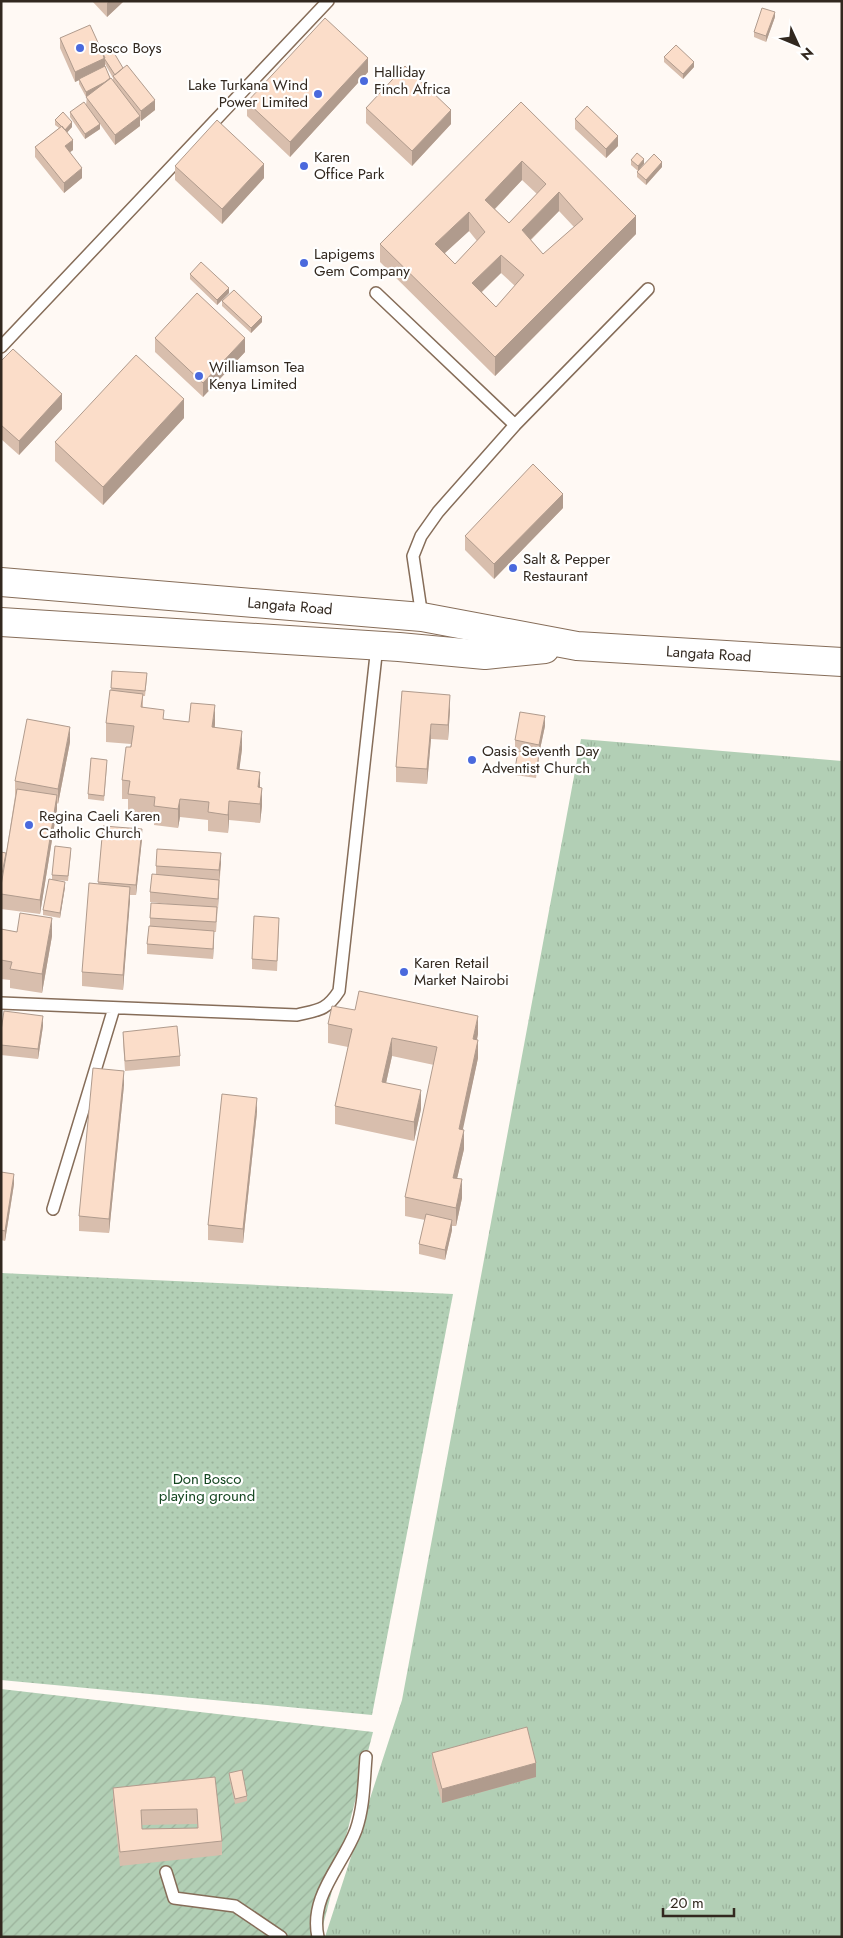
<svg xmlns="http://www.w3.org/2000/svg" width="843" height="1938" viewBox="0 0 843 1938" font-family="Jost,sans-serif">
<style>
.grass{fill:url(#grass-tufts)}
.park{fill:url(#park-dots)}
.garden{fill:url(#garden-furrows)}
.lines{fill:none;stroke-linecap:round;stroke-linejoin:round}
.lane-casing{stroke:#866d59;stroke-width:14}
.secondary-casing{stroke:#866d59;stroke-width:30}
.lane{stroke:#fff;stroke-width:11}
.secondary{stroke:#fff;stroke-width:28}
.wall{fill:#d8bead;fill-rule:evenodd}
.shaded-wall{fill:#b09b8d}
.building{fill:#fbddc9;stroke:#b09b8d;fill-rule:evenodd}
.poi-dot{fill:#4a69dd;stroke:#fff;stroke-width:2}
.labels{text-anchor:middle;stroke-width:4.5;stroke-linejoin:round;paint-order:stroke}
.poi-label{font-size:15px;fill:#32281f;stroke:#fff;text-anchor:start}
.street-label{font-size:15px;fill:#32281f;stroke:#fff}
.park-label{font-size:15px;fill:#144620;stroke:#fff}
</style>
<defs>
<pattern id="grass-tufts" width="24" height="20" patternUnits="userSpaceOnUse" patternTransform="scale(1.25)"><rect width="24" height="20" fill="#b2cfb5"/><path d="M3 7l-1-3M5 7V3M7 7l1-3M15 17l-1-3M17 17v-4M19 17l1-3" fill="none" stroke="#9ab29b"/></pattern>
<pattern id="park-dots" width="8" height="8" patternUnits="userSpaceOnUse" patternTransform="scale(1.25)"><rect width="8" height="8" fill="#b2cfb5"/><path d="M2 2h.1M6 6h.1" fill="none" stroke="#9ab29b" stroke-width="1.8" stroke-linecap="round"/></pattern>
<pattern id="garden-furrows" width="10" height="10" patternUnits="userSpaceOnUse" patternTransform="scale(1.25)"><rect width="10" height="10" fill="#b2cfb5"/><path d="M-1 1l2-2M0 10L10 0M9 11l2-2" fill="none" stroke="#9ab29b"/></pattern>
</defs>
<rect width="100%" height="100%" fill="#fff9f4"/>
<!-- grass -->
<path class="grass" d="M581 739 842 761V1937H325L402 1700Z"/>
<!-- park -->
<path class="park" d="M1 1273 453 1294 372 1715 1 1680Z"/>
<!-- garden -->
<path class="garden" d="M1 1689 373 1732 320 1937H1Z"/>
<g class="lines">
<defs>
<path id="lane" d="M376 293 515 425
M1 347 328 1
M422 617 413 556 421 536 438 512 515 425 648 289
M1 1003 297 1015C318 1010 326 1011 339 991L377 646
M53 1209 114 1008
M166 1872 174 1898 235 1906 281 1937
M318 1937C309 1896 343 1865 356 1830 364 1807 364 1781 366 1757"/>
<g id="secondary">
<path id="s1" d="M1 582 422 617 577 646 842 662"/>
<path d="M1 622 399 647 485 655 545 649"/>
</g>
</defs>
<!-- lane casing -->
<use href="#lane" class="lane-casing"/>
<!-- secondary casing -->
<use href="#secondary" class="secondary-casing"/>
<!-- lane -->
<use href="#lane" class="lane"/>
<!-- secondary -->
<use href="#secondary" class="secondary"/>
</g>
<!-- wall -->
<path class="wall" d="M92 1H124L107 17Z
M775 17 766 42 754 37V32Z
M60 38 102 51 123 68 155 110 141 121 140 119V126L115 145 100 124V129L85 139 70 117V112L86 105 87 96 86 97 79 84V80L75 82 60 48ZM105 64 113 78V80L110 78 105 67Z
M664 57 694 67 683 79 664 62Z
M368 72 290 157 247 116V102Z
M521 102 636 234 495 376 380 262V244ZM522 180 537 194 509 223 495 209ZM559 211 574 227 543 254 531 240ZM469 231 477 241 455 264 445 253ZM501 273 515 286 496 307 482 292Z
M366 108 451 124 412 166 366 123Z
M575 119 618 146 606 158 575 129Z
M55 120 72 127 67 132 73 150 70 152 82 178 64 193 35 157V147L59 128 55 125Z
M644 159 638 171 631 165V160Z
M175 166 264 178 222 224 175 180Z
M662 167 646 185 637 177V172Z
M190 274 229 293 217 305 190 279Z
M222 301 262 322 251 333 222 306Z
M155 338 245 352 203 397 155 352Z
M1 361 62 409 19 455 1 439Z
M184 418 103 505 55 461V442Z
M563 508 494 579 465 550V536Z
M112 671 147 678 145 696H143V707L164 719 189 722 215 724V727L242 749 239 770 260 787 262 806 260 823 229 820 228 833 208 831V820L180 817 178 828 154 825V816L128 813V799H122V780L131 744 106 742V723L111 690Z
M402 691 450 709 448 740 431 739 427 784 396 782V767Z
M545 726 539 754 515 750V740Z
M70 742 58 804 57 803V809L40 914 1 909V886L15 796V781Z
M539 760 536 778 515 775V769Z
M107 765 104 801 88 799V794Z
M103 826 142 839 136 895H130L123 990 82 986V972L98 884Z
M71 853 68 881 52 880V875Z
M221 863 216 932H214L213 959 147 954V944L150 926V918L177 905 150 902V892L156 874V866Z
M65 887 60 918 43 915V910Z
M279 927 277 971 252 969V959Z
M1 929 17 932 52 936 42 993 10 988V980L1 979Z
M328 1024 478 1034 477 1040 478 1058 462 1130 464 1149 457 1178 462 1198 456 1226H452V1230L445 1260 419 1254V1244L425 1220 405 1216V1197L434 1065 392 1056 386 1083 421 1109 414 1141 335 1124V1106L348 1047 328 1043Z
M43 1026 38 1059 1 1055V1031Z
M123 1032 180 1056V1066L125 1071 123 1041Z
M124 1085 109 1233 79 1231V1216Z
M257 1112 243 1243 208 1240V1225Z
M1 1172 14 1184 5 1241 1 1240Z
M432 1753 536 1777 442 1803 432 1767Z
M229 1773 247 1796V1801L235 1804 229 1778Z
M215 1777 222 1841V1855L120 1866 113 1802V1788ZM197 1824V1828L142 1829V1825Z"/>
<!-- shaded-wall -->
<path class="shaded-wall" d="M109 1H124L107 17V3Z
M775 12V17L766 42V36Z
M105 58V68L75 82V72Z
M368 58V72L290 157V142Z
M694 62V67L683 79V74Z
M111 79V85L86 97V92Z
M155 100V110L141 121V111Z
M451 110V124L412 166V151Z
M140 116V126L115 145V135Z
M72 122V127L65 135V130Z
M100 124V129L85 139V134Z
M618 136V146L606 158V149Z
M73 140V150L65 156V146Z
M644 159V164L638 171V166Z
M522 161V180L485 219V200Z
M662 162V167L646 185V180Z
M264 164V178L222 224V209Z
M82 168V178L64 193V183Z
M559 192V211L522 248V230Z
M469 212V231L435 262V244Z
M636 216V234L495 376V357Z
M501 255V273L472 301V283Z
M229 288V293L217 305V300Z
M262 317V322L251 333V328Z
M245 338V352L203 397V383Z
M62 394V409L19 455V441Z
M184 399V418L103 505V487Z
M563 494V508L494 579V564Z
M450 695V709L448 740V725Z
M215 705V724L212 746V727Z
M545 716V726L539 754V745Z
M431 724V739L427 784V769Z
M70 727V742L58 804V789Z
M242 731V749L237 788V769Z
M260 772V790L258 805V787Z
M262 788V806L260 823V804Z
M57 795V809L40 914V900Z
M180 799V817L178 828V809Z
M229 801V820L228 833V815Z
M142 829V839L136 895V885Z
M221 853V863L219 880V870Z
M219 880V890L218 909V899Z
M65 882V887L60 918V913Z
M130 887V901L123 990V975Z
M52 918V936L42 993V974Z
M214 931V941L213 959V949Z
M43 1016V1026L38 1059V1049Z
M478 1016V1034L473 1057V1039Z
M392 1038V1056L382 1101V1082Z
M478 1040V1058L459 1148V1129Z
M124 1071V1085L109 1233V1219Z
M421 1090V1109L414 1141V1122Z
M257 1098V1112L243 1243V1229Z
M464 1130V1149L453 1196V1178Z
M14 1174V1184L5 1241V1231Z
M462 1179V1198L456 1226V1208Z
M452 1220V1230L445 1260V1250Z
M536 1763V1777L442 1803V1789Z"/>
<!-- building -->
<path class="building" d="M762 8 775 12 766 36 754 32Z
M325 18 368 58 290 142 247 102Z
M90 25 105 58 75 72 60 38Z
M676 45 694 62 683 74 664 57Z
M110 46 123 68 115 75 104 58 102 51Z
M127 65 155 100 141 111 113 76Z
M105 66 110 78 105 82 86 92 79 79Z
M405 66 451 110 412 151 366 108Z
M111 78 140 116 115 135 86 97Z
M84 102 100 124 85 134 70 112Z
M521 102 636 216 495 357 380 244ZM522 161 546 184 509 223 485 200ZM559 192 583 219 543 254 522 230ZM469 212 485 232 455 264 435 244ZM501 255 524 275 496 307 472 283Z
M587 106 618 136 606 149 575 119Z
M63 112 72 122 65 130 55 120Z
M217 120 264 164 222 209 175 166Z
M62 126 73 140 65 146 82 168 64 183 35 147Z
M637 153 644 159 638 166 631 160Z
M654 154 662 162 646 180 637 172Z
M201 262 229 288 217 300 190 274Z
M234 290 262 317 251 328 222 301Z
M197 293 245 338 203 383 155 338Z
M13 349 62 394 19 441 1 425V361Z
M136 355 184 399 103 487 55 442Z
M533 464 563 494 494 564 465 536Z
M112 671 147 673 145 691 111 688Z
M110 690 143 694 141 707 164 710 163 719 189 722 191 703 215 705 212 727 242 731 237 769 260 772 258 787 262 788 260 804 229 801 228 815 208 812 209 802 180 799 178 809 154 806 155 797 128 794 130 781 122 780 126 747H131L134 726 106 723Z
M402 691 450 695 448 725 431 724 427 769 396 767Z
M520 712 545 716 539 745 515 740Z
M27 719 70 727 58 789 15 781Z
M518 751 539 754 536 773 515 769Z
M91 758 107 760 104 796 88 794Z
M17 789 57 795 40 900 1 894V886Z
M103 826 142 829 136 885 98 882Z
M55 846 71 848 68 876 52 875Z
M157 849 221 853 219 870 156 866Z
M1 852 6 853 1 879Z
M152 874 219 880 218 899 150 892Z
M49 879 65 882 60 913 43 910Z
M89 883 130 887 123 975 82 972Z
M151 903 217 907 216 922 150 918Z
M20 913 52 918 42 974 10 969 12 962 1 960V929L17 932Z
M254 916 279 918 277 961 252 959Z
M149 926 214 931 213 949 147 944Z
M359 991 478 1016 473 1039 478 1040 459 1129 464 1130 453 1178 462 1179 456 1208 405 1197 437 1047 392 1038 382 1082 421 1090 414 1122 335 1106 352 1029 328 1024 332 1006 355 1010Z
M4 1011 43 1016 38 1049 1 1045V1031Z
M177 1026 180 1056 125 1061 123 1032Z
M93 1068 124 1071 109 1219 79 1216Z
M222 1094 257 1098 243 1229 208 1225Z
M1 1172 14 1174 5 1231 1 1230Z
M426 1214 452 1220 445 1250 419 1244Z
M527 1727 536 1763 442 1789 432 1753Z
M242 1770 247 1796 235 1799 229 1773Z
M215 1777 222 1841 120 1852 113 1788ZM197 1809 198 1828 142 1829 141 1810Z"/>
<!-- markers -->
<g class="poi-dot">
<circle cx="80" cy="48" r="5"/>
<circle cx="364" cy="81" r="5"/>
<circle cx="318" cy="94" r="5"/>
<circle cx="304" cy="166" r="5"/>
<circle cx="304" cy="263" r="5"/>
<circle cx="199" cy="376" r="5"/>
<circle cx="513" cy="568" r="5"/>
<circle cx="472" cy="760" r="5"/>
<circle cx="29" cy="825" r="5"/>
<circle cx="404" cy="972" r="5"/>
</g>
<g class="labels">
<!-- poi labels -->
<g class="poi-label">
<text x="90" y="53">Bosco Boys</text>
<text x="374" y="77">Halliday<tspan x="374" dy="17">Finch Africa</tspan></text>
<text x="308" y="90" text-anchor="end">Lake Turkana Wind<tspan x="308" dy="17">Power Limited</tspan></text>
<text x="314" y="162">Karen<tspan x="314" dy="17">Office Park</tspan></text>
<text x="314" y="259">Lapigems<tspan x="314" dy="17">Gem Company</tspan></text>
<text x="209" y="372">Williamson Tea<tspan x="209" dy="17">Kenya Limited</tspan></text>
<text x="523" y="564">Salt &amp; Pepper<tspan x="523" dy="17">Restaurant</tspan></text>
<text x="482" y="756">Oasis Seventh Day<tspan x="482" dy="17">Adventist Church</tspan></text>
<text x="39" y="821">Regina Caeli Karen<tspan x="39" dy="17">Catholic Church</tspan></text>
<text x="414" y="968">Karen Retail<tspan x="414" dy="17">Market Nairobi</tspan></text>
</g>
<!-- street labels -->
<g class="street-label">
<text dy="5" stroke="none"><textPath href="#s1" startOffset="290">Langata Road</textPath></text>
<text dy="5" stroke="none"><textPath href="#s1" startOffset="712">Langata Road</textPath></text>
</g>
<!-- park labels -->
<g class="park-label">
<text x="207" y="1484">Don Bosco<tspan x="207" dy="17">playing ground</tspan></text>
</g>
</g>
<!-- border -->
<rect width="843" height="1938" fill="none" stroke="#32281f" stroke-width="5"/>
<!-- north arrow -->
<g transform="translate(798 45) rotate(134)" stroke="#ffffff" stroke-width="4" paint-order="stroke">
<path d="M0-4L9 19L0 12L-9 19Z" fill="#32281f"/>
<text y="-8" font-size="14" font-weight="bold" text-anchor="middle" fill="#32281f">N</text>
</g>
<!-- scale -->
<path d="M663 1908v8h71v-8" fill="none" stroke="#32281f" stroke-width="2.5"/>
<text x="670" y="1908" font-size="15" fill="#32281f" stroke="#ffffff" stroke-width="4" paint-order="stroke">20 m</text>
</svg>
